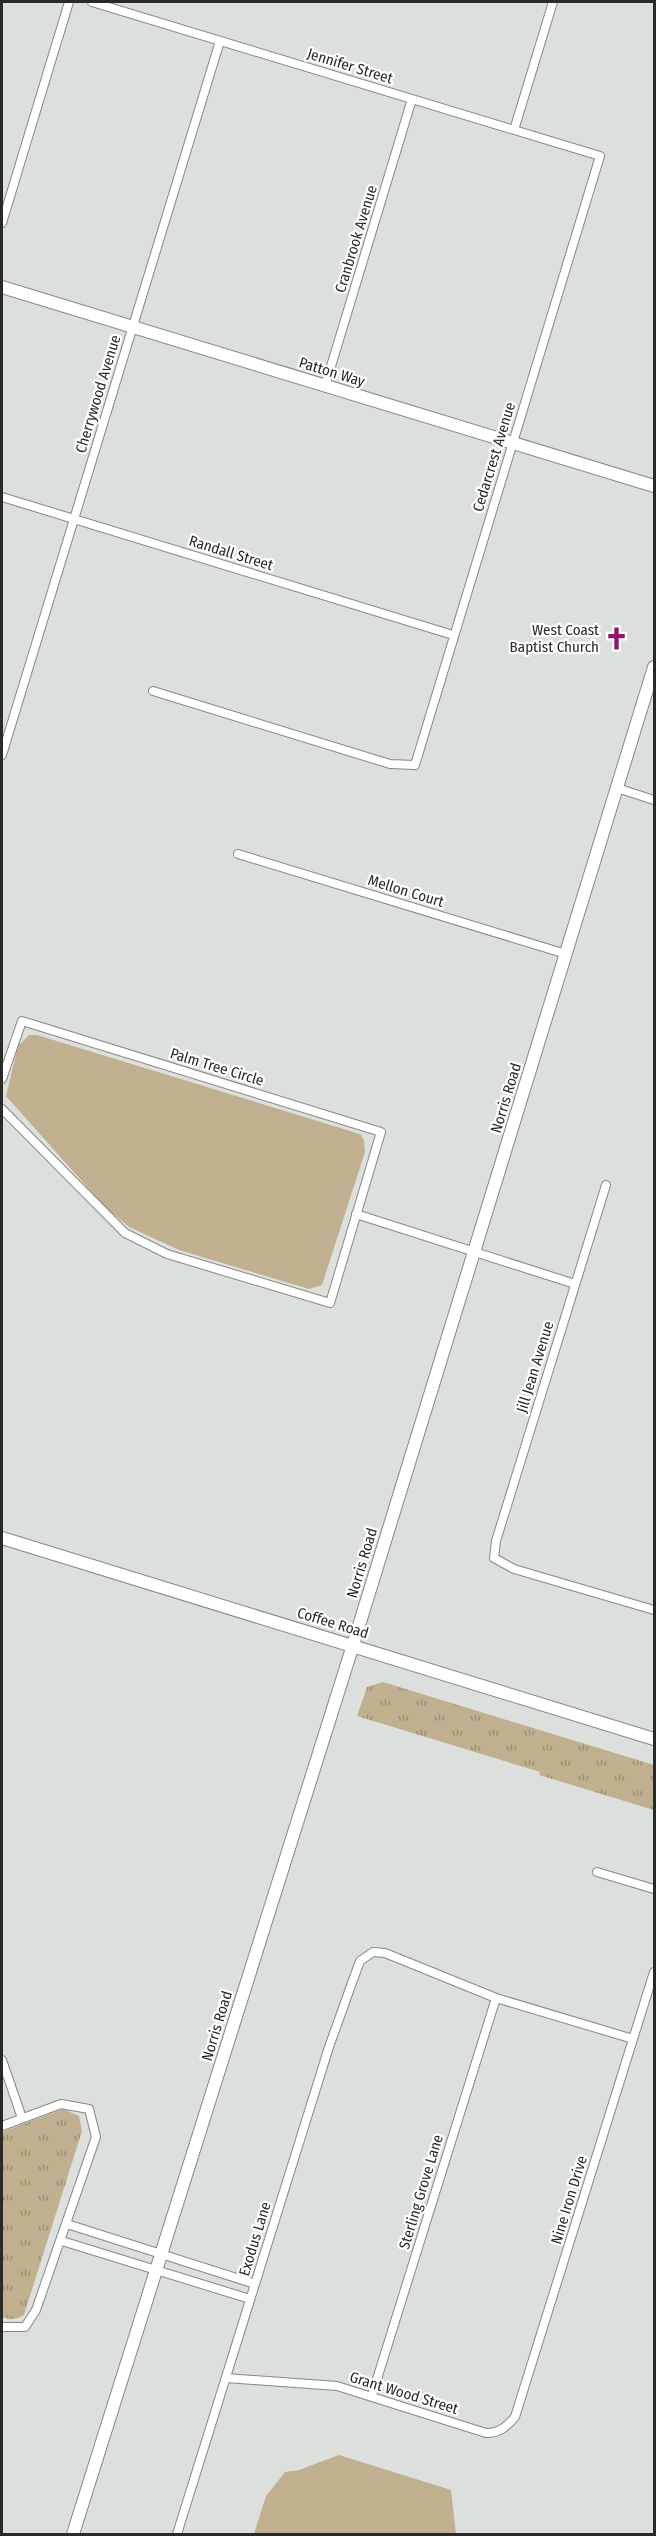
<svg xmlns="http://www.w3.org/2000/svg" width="656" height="2536" viewBox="0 0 656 2536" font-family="'Fira Sans Condensed',sans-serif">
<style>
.grass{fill:#c1b08f}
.park{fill:url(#park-tufts)}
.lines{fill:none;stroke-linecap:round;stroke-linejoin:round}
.street-casing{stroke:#858886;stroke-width:10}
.secondary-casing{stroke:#858886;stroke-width:14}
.street{stroke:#fff;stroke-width:8}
.secondary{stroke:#fff;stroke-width:12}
.labels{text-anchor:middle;stroke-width:4.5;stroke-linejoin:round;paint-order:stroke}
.street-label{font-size:15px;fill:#282928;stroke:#fff}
.poi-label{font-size:15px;fill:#282928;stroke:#fff;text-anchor:end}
</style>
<defs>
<pattern id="park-tufts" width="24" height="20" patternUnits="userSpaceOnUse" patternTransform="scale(1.5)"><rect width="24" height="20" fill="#c1b08f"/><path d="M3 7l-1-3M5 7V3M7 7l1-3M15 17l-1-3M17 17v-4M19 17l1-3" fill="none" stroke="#9d8f75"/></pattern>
</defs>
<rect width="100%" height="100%" fill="#dce0dd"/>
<!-- grass -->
<path class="grass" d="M29 1035H37L360 1134 364 1140 365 1152 322 1285 309 1289 179 1250 129 1227 104 1206 6 1096 18 1046Z
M339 2455 451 2490 456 2534H254L266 2496 285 2472 299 2470Z"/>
<!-- park -->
<path class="park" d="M383 1682 654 1765V1810L539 1775 540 1772 357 1716 367 1687Z
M63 2109 79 2116 82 2131 24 2315C16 2320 11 2320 2 2317V2132Z"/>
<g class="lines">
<defs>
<path id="street" d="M92 2 600 156 415 765 390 764 153 691
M514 130 553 2
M2 223 69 2
M325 386 412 99
M2 497 453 635
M2 755 220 41
M617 788 654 800
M238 854 566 954
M2 1079 22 1021 381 1132 330 1303 167 1254 125 1233 2 1109
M606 1185 496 1541 494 1558 514 1569 654 1610
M356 1214 575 1284
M597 1872 654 1889
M2 2060 22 2118
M2 2126 61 2104 89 2109 96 2137 36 2310 25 2327H2
M67 2224 255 2284
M62 2241 250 2299
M226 2378 337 2386 486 2433C500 2433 506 2427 515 2417L654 1972
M372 2395 496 1998
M177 2534 329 2047 353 1980 360 1961 373 1952 385 1953 496 1998 633 2039"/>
<path id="secondary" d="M2 287 654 486
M2 1538 654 1739
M73 2534 353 1645 654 667"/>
</defs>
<!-- street casing -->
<use href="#street" class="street-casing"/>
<!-- secondary casing -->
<use href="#secondary" class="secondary-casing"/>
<!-- street -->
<use href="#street" class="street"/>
<!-- secondary -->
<use href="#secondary" class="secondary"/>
</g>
<!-- icons -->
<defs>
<symbol id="church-bare" viewBox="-9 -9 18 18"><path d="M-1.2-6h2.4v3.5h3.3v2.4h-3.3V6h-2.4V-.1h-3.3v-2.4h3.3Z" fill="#93156f" stroke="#fff" stroke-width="2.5" paint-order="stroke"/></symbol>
</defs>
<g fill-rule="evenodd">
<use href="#church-bare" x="600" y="622" width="33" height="33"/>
</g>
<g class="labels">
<!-- street labels -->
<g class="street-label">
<text transform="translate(350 66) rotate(17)" y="5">Jennifer Street</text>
<text transform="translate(356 239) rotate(-73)" y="5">Cranbrook Avenue</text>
<text transform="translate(332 372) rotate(17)" y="5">Patton Way</text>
<text transform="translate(98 394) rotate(-73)" y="5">Cherrywood Avenue</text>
<text transform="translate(494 457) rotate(-73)" y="5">Cedarcrest Avenue</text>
<text transform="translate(231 553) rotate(17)" y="5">Randall Street</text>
<text transform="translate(406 891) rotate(17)" y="5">Mellon Court</text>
<text transform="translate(217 1067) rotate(17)" y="5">Palm Tree Circle</text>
<text transform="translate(506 1098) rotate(-73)" y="5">Norris Road</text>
<text transform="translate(535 1367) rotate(-73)" y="5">Jill Jean Avenue</text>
<text transform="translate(362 1563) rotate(-73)" y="5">Norris Road</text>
<text transform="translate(333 1623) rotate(17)" y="5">Coffee Road</text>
<text transform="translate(217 2026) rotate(-73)" y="5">Norris Road</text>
<text transform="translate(421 2192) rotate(-73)" y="5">Sterling Grove Lane</text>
<text transform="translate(569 2200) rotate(-73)" y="5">Nine Iron Drive</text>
<text transform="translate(255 2239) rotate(-73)" y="5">Exodus Lane</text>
<text transform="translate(404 2393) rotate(17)" y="5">Grant Wood Street</text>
</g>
<!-- poi labels -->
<g class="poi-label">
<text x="599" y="635">West Coast<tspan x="599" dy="17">Baptist Church</tspan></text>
</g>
</g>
<!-- border -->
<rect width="656" height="2536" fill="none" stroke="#282928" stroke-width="6"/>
</svg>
